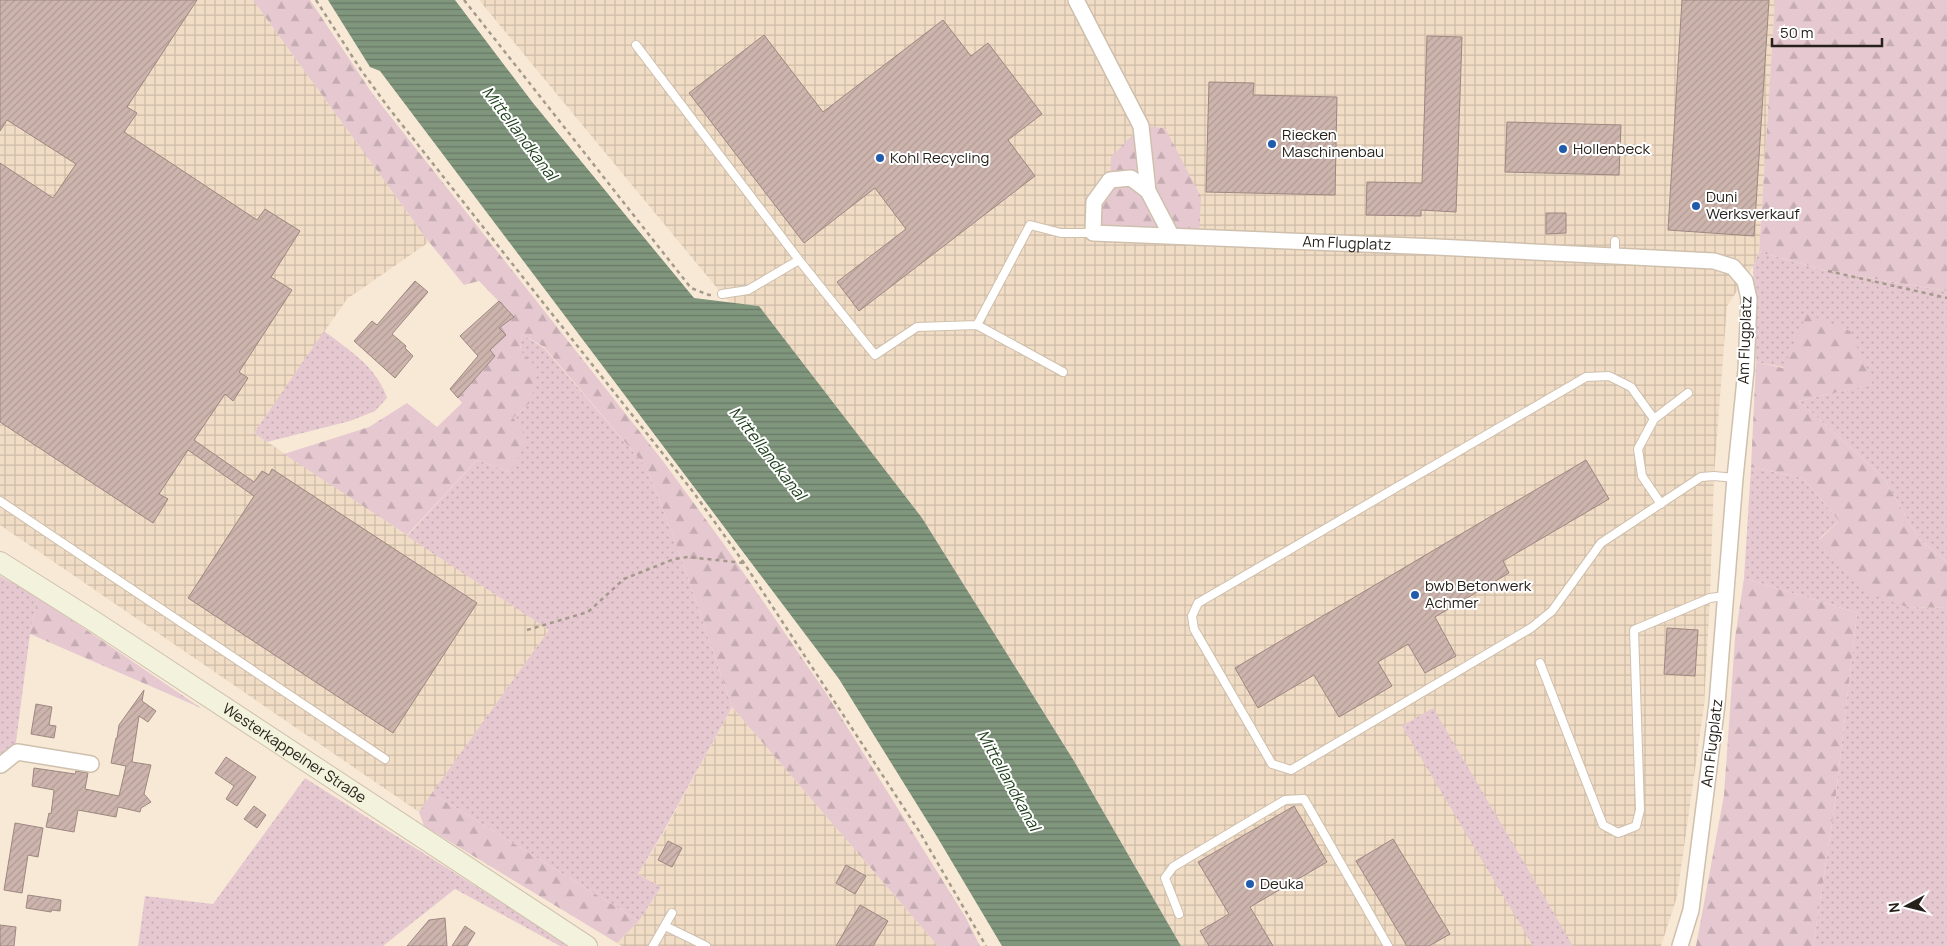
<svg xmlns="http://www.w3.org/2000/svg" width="1947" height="946" viewBox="0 0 1947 946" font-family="Manrope,sans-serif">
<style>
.industrial{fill:url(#industrial-grid)}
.grass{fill:url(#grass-dots)}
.forest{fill:url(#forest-firs)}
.water{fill:url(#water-rules)}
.building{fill:url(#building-hatch);stroke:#9e8780}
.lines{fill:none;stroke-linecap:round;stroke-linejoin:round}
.lane-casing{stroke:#cfc0ae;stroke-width:10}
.street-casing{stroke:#cfc0ae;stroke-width:18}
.secondary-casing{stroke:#cfc0ae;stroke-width:22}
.path{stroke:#a4998b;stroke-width:2.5;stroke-dasharray:4 4;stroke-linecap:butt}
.lane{stroke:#fff;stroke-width:8}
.street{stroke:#fff;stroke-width:15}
.secondary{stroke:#f3f2dc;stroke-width:20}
.poi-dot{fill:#205bac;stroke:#fff;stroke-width:2}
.labels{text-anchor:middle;stroke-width:4;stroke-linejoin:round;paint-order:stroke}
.poi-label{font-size:15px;fill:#26211a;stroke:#fff;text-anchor:start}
.street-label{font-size:15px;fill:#26211a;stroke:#fff}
.water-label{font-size:16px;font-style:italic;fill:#1c3e19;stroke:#fff}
</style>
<defs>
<pattern id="industrial-grid" width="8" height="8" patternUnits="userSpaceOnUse" patternTransform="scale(1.25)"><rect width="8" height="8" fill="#f1dcc5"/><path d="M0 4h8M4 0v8" fill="none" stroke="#cebca9"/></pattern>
<pattern id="grass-dots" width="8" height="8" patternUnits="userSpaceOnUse" patternTransform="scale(1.25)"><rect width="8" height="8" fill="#e6c9d0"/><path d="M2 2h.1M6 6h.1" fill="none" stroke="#c5acb2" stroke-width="1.8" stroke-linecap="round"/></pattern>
<pattern id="forest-firs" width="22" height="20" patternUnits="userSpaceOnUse" patternTransform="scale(1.25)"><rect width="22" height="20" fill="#e6c9d0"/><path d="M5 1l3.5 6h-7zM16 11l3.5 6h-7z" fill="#c5acb2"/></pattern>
<pattern id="water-rules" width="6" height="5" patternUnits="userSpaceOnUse" patternTransform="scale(1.25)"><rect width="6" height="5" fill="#80967d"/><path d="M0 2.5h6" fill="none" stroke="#697a66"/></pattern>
<pattern id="building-hatch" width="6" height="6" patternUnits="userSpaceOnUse" patternTransform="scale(1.25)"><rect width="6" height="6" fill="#cdb5ae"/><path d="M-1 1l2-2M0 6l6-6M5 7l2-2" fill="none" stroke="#b09b95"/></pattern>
</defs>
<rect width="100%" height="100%" fill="#f8e9d6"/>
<!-- industrial -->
<path class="industrial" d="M0 0H253L429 242 347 299 254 433 549 630 419 812 0 525Z
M479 0H1775L1759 252 1753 267 1727 306 1714 476 1710 598 1704 706 1677 897 1661 946H1181L1074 761 759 306 730 303 722 294Z
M732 707 938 946H622L617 943 639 921 661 887 638 874 662 836Z"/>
<!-- grass -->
<path class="grass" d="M1759 252 1828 271 1947 291V562L1919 539 1883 477 1799 401 1872 384 1756 362 1753 267Z
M324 331C349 350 377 367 387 398L375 411 350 421 267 442 254 433Z
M522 334 544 348 647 468 679 552 732 707 661 836 638 874 661 887 639 921 432 793 549 630 407 536 477 460 510 472 513 418 531 402 520 350Z
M1751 467 1803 478 1839 521 1819 539 1907 607 1947 608V946H1813L1834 811 1857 613 1744 578Z
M0 576 38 597 30 634 13 765 0 757Z
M1433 708 1573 946H1533L1402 726Z
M305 778 570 946H560L455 889 383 946H138L145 896 213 904Z"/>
<!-- forest -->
<path class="forest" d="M253 0H310L372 93 663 461 723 543 826 693 966 918 980 946H938L732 707 679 552 647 468 544 347 522 334 520 350 538 369 531 402 513 418 528 440 510 472 477 460 407 535 284 454 369 427 407 403 437 427 462 403 458 398 494 356 490 350 506 335 499 328 514 317 479 281 464 285 429 242Z
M1775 0H1947V291L1828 271 1759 252Z
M1141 126 1165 128 1201 197 1199 236 1093 233 1094 202 1110 180 1111 157Z
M1807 314 1850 331 1873 384 1799 401 1883 477 1919 539 1947 562V608L1907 607 1873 595 1819 540 1839 521 1803 478 1751 467 1756 362 1783 368Z
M1744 578 1857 613 1834 811 1813 946H1696L1724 795 1735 638Z
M38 597 201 708 30 634Z
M432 793 639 921 617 943 424 826 419 812Z"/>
<!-- water -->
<path class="water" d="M328 0H455L533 103 694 298 759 306 922 518 1074 761 1181 946H1002L936 835 839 679 380 71 370 67Z"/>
<!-- building -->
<path class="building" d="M0 0H197L127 107 137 113 124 132 257 220 265 209 300 231 271 277 292 290 239 372 248 378 233 401 225 394 194 440 254 482 262 471 269 475 272 469 477 603 393 733 188 598 254 496 188 450 159 494 168 499 153 523 0 422V163L53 198 76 164 7 120 0 131Z
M1682 0H1769L1754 236 1668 230Z
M943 20 971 56 988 43 1042 114 1008 140 1035 176 859 311 837 282 906 229 875 188 804 243 689 93 764 35 823 112Z
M1427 36 1462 37 1456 212 1421 210V216L1366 215 1367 182 1422 183Z
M1209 82 1254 83 1253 95 1337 97 1335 195 1206 192Z
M1507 122 1621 125 1619 175 1505 172Z
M1546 213H1566V233L1546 234Z
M415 281 428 292 392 334 406 346 405 348 413 356 395 378 354 341 372 321 377 325Z
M499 301 514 317 499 328 506 335 490 350 495 356 458 398 450 389 478 356 460 336Z
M1586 460 1609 499 1503 561 1509 573 1435 617 1456 656 1425 673 1408 644 1378 662 1392 686 1339 717 1314 675 1258 708 1235 668Z
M1667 628 1698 630 1695 676 1664 674Z
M144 690 142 701 156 711 148 722 139 716 132 762 151 765 144 794 151 802 141 808 140 812 118 807 116 817 78 810 74 832 46 827 49 813 51 814 54 790 32 786 34 768 75 774 76 771 88 773 85 789 119 796 126 766 111 763 116 738H117L119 725Z
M36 704 52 707 49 725 56 726 54 738 31 734Z
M226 757 256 777 237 806 226 799 234 786 215 773Z
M254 806 266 815 257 828 244 819Z
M1294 806 1327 862 1250 907 1273 946H1209L1200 931 1229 914 1198 862Z
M15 823 43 828 38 857 28 855 22 893 4 890Z
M1393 839 1450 934 1429 946H1407L1356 861Z
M668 841 682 848 672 867 658 860Z
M846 865 866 876 855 894 836 883Z
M28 895 61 900 60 911 52 910 51 912 26 908Z
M860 905 888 921 873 946H836Z
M445 918 447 946H407L429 920Z
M0 925 16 927 14 946H0Z
M465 926 475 933 467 946H452Z"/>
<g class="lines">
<defs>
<path id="lane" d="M636 45 799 260 875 355 917 327 977 325
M1615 256V241
M722 294 748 290 799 260
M1063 372 977 325 1030 225 1061 233H1093
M1654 419 1631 387 1609 376 1586 377 1198 603 1192 616 1194 629 1272 764 1291 770 1531 628 1552 611 1601 543 1701 477 1714 476 1735 478
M0 501 385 759
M1661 504 1642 476 1638 449 1654 419 1688 393
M1540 663 1603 825 1618 833 1636 826 1640 810 1634 630 1710 598 1725 596
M1179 914 1165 878 1173 867 1285 800 1304 799 1388 946
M665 926 706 946
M653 946 672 913"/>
<g id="street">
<path id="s1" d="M1076 0 1141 126 1148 191 1131 178 1110 180 1094 202 1093 233 1437 247 1714 261 1733 267 1745 281 1749 299 1746 370 1735 478 1717 704 1691 910 1680 946"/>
<path d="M1148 191 1171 235"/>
<path d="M1 765 17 752 91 764"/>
</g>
<g id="secondary">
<path id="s2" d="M0 562 92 620 587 946"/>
</g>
</defs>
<!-- lane casing -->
<use href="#lane" class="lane-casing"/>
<!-- street casing -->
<use href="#street" class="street-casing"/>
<!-- secondary casing -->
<use href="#secondary" class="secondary-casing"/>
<!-- path -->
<path class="path" d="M316 0 361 70 388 107 694 493 744 563 919 831 986 946
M464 0 691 288 709 295H713
M1828 271 1947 298
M527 630 588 612 624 579 674 559 688 557 744 563"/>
<!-- lane -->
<use href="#lane" class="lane"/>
<!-- street -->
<use href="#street" class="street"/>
<!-- secondary -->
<use href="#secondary" class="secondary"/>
</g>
<!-- markers -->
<g class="poi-dot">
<circle cx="1272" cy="144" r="5"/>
<circle cx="1563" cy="149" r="5"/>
<circle cx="880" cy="158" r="5"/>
<circle cx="1696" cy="206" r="5"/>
<circle cx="1415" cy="595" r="5"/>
<circle cx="1250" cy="884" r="5"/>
</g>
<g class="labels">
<!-- poi labels -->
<g class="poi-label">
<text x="1282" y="140">Riecken<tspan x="1282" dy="17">Maschinenbau</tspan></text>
<text x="1573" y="154">Hollenbeck</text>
<text x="890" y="163">Kohl Recycling</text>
<text x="1706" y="202">Duni<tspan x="1706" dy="17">Werksverkauf</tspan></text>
<text x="1425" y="591">bwb Betonwerk<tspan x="1425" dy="17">Achmer</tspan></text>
<text x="1260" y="889">Deuka</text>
</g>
<!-- street labels -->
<g class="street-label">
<text dy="5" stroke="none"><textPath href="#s1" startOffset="562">Am Flugplatz</textPath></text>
<text transform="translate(1745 340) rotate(-88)" y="5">Am Flugplatz</text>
<text transform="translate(1712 743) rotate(-83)" y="5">Am Flugplatz</text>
<text dy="5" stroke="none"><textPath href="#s2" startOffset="351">Westerkappelner Straße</textPath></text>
</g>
<!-- water labels -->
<g class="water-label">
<text transform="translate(520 133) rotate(53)" y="6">Mittellandkanal</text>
<text transform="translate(768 453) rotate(52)" y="6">Mittellandkanal</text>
<text transform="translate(1009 780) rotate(61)" y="6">Mittellandkanal</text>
</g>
</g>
<!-- north arrow -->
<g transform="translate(1907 906) rotate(263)" stroke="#ffffff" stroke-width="4" paint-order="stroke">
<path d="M0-4L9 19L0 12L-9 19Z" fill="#26211a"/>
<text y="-8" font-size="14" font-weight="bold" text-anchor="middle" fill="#26211a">N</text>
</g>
<!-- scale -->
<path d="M1772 38v8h110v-8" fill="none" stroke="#26211a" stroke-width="2.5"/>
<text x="1780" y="38" font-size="15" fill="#26211a" stroke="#ffffff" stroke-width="4" paint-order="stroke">50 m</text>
</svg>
